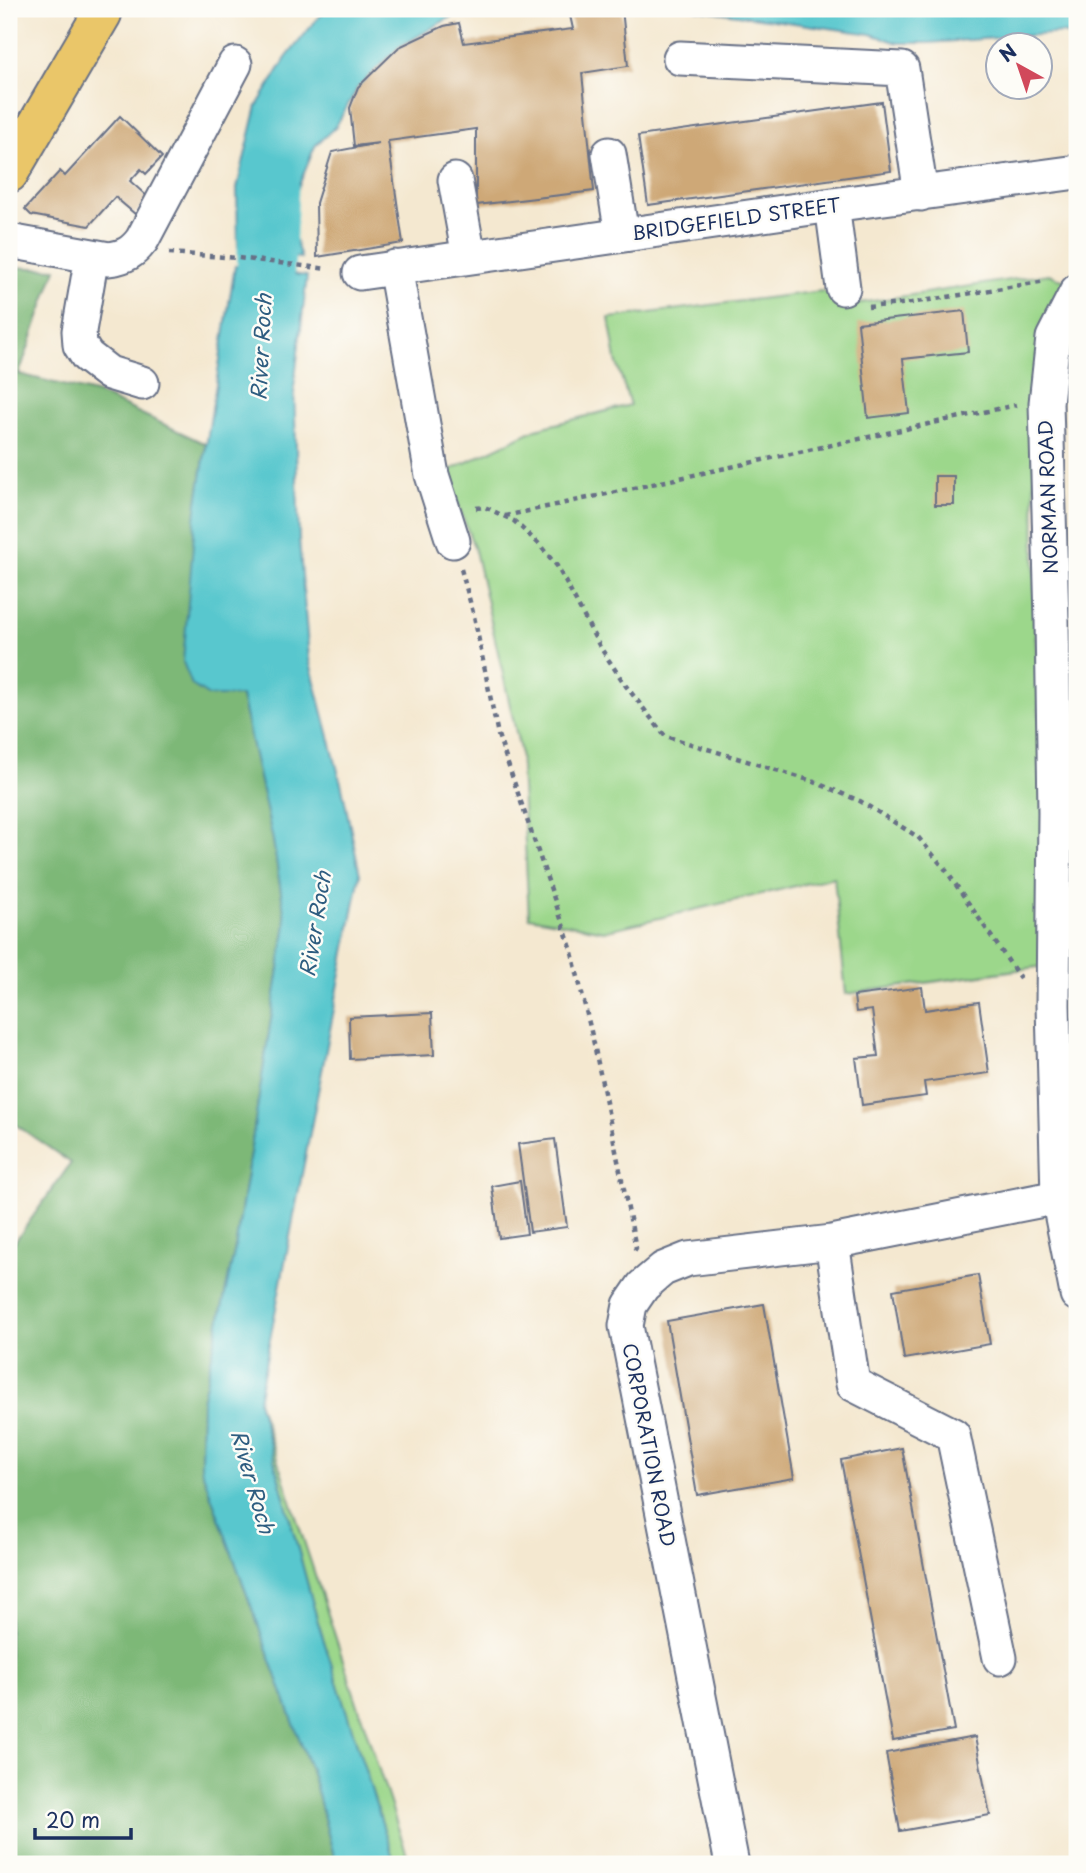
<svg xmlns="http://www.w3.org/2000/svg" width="1086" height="1873" viewBox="0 0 1086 1873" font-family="'Playpen Sans',sans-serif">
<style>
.green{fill:#9cd78b;stroke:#5c8374;stroke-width:2}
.forest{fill:#7db877;stroke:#4c746a;stroke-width:2}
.water{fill:#59c7ce;stroke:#3a7b96;stroke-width:2}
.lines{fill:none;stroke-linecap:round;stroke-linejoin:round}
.river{stroke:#59c7ce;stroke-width:58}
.building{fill:#cea877}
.minor-casing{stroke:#677086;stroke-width:37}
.major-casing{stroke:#677086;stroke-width:42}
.path{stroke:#677086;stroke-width:4.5;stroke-dasharray:5 5;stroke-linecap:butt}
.minor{stroke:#fff;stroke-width:33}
.major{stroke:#eac669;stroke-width:38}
.labels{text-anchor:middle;stroke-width:5;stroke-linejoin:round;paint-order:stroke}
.street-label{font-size:19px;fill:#1b2f5e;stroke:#fdfcf7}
.water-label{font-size:21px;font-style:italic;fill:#2e5d80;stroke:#fdfcf7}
</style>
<rect width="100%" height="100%" fill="#fdfcf7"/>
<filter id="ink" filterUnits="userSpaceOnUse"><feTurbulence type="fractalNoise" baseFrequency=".0143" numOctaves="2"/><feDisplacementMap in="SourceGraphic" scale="14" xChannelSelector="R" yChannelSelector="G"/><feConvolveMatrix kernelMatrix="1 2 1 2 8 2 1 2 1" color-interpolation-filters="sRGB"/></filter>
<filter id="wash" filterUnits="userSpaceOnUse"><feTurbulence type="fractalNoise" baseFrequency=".00686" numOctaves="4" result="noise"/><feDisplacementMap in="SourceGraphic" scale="28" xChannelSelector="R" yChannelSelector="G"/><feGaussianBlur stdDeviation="1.57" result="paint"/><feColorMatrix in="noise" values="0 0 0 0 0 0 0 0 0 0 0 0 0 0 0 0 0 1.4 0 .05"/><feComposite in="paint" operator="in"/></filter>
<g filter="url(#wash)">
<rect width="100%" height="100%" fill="#f4e8d0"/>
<!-- green -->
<path class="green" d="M1049 274 1074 285 1034 408 1035 625 1044 807 1045 966 846 994 834 877 604 931 529 917 520 750 475 550 446 472 536 429 630 405 616 360 609 318 821 291 860 303Z
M258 1401 410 1864H395L317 1619Z"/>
<!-- forest -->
<path class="forest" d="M9 267 56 269 19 374 99 394 206 444 196 509 241 696 273 840 286 924 236 1243 202 1402 201 1468 314 1779 336 1864H9V1250L71 1163 9 1120Z"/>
<!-- water -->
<path class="water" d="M328 9H523L463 10 399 47 358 87 336 126 315 146 297 190 294 236 301 258 251 253 238 247 237 188 257 106 286 58 317 19Z
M696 9H1077V39L1063 33 928 43H898L871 34Z
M235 266 307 276 294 387 299 539 309 659 342 787 360 875 258 1401 317 1619 395 1864H336L314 1779 201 1468 202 1402 236 1243 286 924 273 840 241 696H209L192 685 183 662 196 509Z"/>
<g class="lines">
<!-- river -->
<path class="river" d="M262 348 270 176"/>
</g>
<g id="blocks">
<!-- building -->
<path class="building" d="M581 9H622L628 66 582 73 594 191 476 205V129L388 141 403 243 317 257 316 203 332 152 379 143 354 146 350 108 358 87 399 47 444 26 459 23 464 43 573 29 569 11Z
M882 102 891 171 648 205 638 136Z
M120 116 162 157 146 174 141 169 130 181 149 198 135 214 115 197 89 226 31 215 25 209 60 171 65 176Z
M964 311 968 352 903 359 909 413 868 418 858 323Z
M935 476H954V505H935Z
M922 987 925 1010 979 1002 989 1073 924 1082 926 1096 862 1105 856 1058 878 1056 872 1010 856 1012 854 996Z
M432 1013 434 1055 350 1059 349 1017Z
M555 1139 567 1227 530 1232 518 1144Z
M520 1181 527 1234 499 1238 492 1186Z
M978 1275 990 1344 904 1359 893 1290Z
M764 1304 794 1478 697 1495 667 1321Z
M902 1448 954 1730 893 1741 841 1460Z
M975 1737 990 1815 900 1831 886 1753Z"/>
</g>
</g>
<g filter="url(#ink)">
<use href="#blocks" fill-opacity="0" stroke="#677086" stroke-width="2"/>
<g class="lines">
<defs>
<path id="minor" d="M680 58 902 69 921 194
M609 154 622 235
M455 180 469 257
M832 205 843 288
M9 241 109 259C125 257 133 252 142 240L235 64
M92 256 79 331 80 345 87 356 109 373 142 383
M395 267 432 475 453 541
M360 273 832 205 1077 172
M1077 291 1053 338 1046 403 1052 620 1055 812 1053 1005 1058 1197 1077 1294
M832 1242 853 1384 953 1435 1000 1658
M732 1864 626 1326 630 1305 643 1286 663 1269 688 1259 832 1242 1058 1197H1077"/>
<path id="major" d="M9 173 102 14 103 9"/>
</defs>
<!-- minor casing -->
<use href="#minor" class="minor-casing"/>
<!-- major casing -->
<use href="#major" class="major-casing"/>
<!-- path -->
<path class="path" d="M169 253 238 258 328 269
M868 307 911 303 1046 281
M476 508 485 507 514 521 538 543 557 566 600 647 626 686 665 736 812 781 860 801 918 837 945 869 1020 978
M505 516 1016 405
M461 569 474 616 498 735 571 948 594 1044 636 1248 634 1251"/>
<!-- minor -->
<use href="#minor" class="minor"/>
<!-- major -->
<use href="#major" class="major"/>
</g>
</g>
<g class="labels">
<!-- street labels -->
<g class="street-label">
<text transform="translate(736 219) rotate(-8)" y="7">BRIDGEFIELD STREET</text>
<text transform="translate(1048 497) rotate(-92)" y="7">NORMAN ROAD</text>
<text transform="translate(649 1445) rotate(79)" y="7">CORPORATION ROAD</text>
</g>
<!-- water labels -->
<g class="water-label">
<text transform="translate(262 347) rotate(-87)" y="7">River Roch</text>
<text transform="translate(316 924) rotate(-81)" y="7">River Roch</text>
<text transform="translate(252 1482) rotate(74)" y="7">River Roch</text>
</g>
</g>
<!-- margin -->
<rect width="1086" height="1873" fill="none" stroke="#fdfcf7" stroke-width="35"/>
<!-- north arrow -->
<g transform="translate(1019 66) rotate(320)"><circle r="33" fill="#fdfcf7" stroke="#a3aaba" stroke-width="2"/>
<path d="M0-5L12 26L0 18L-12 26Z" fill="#d1495b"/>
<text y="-10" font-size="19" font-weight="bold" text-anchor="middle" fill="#1b2f5e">N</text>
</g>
<!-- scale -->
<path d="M35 1828v10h96v-10" fill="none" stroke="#1b2f5e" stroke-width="3.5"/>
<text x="46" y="1828" font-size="21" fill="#1b2f5e" stroke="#fdfcf7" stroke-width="5" paint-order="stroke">20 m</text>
</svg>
